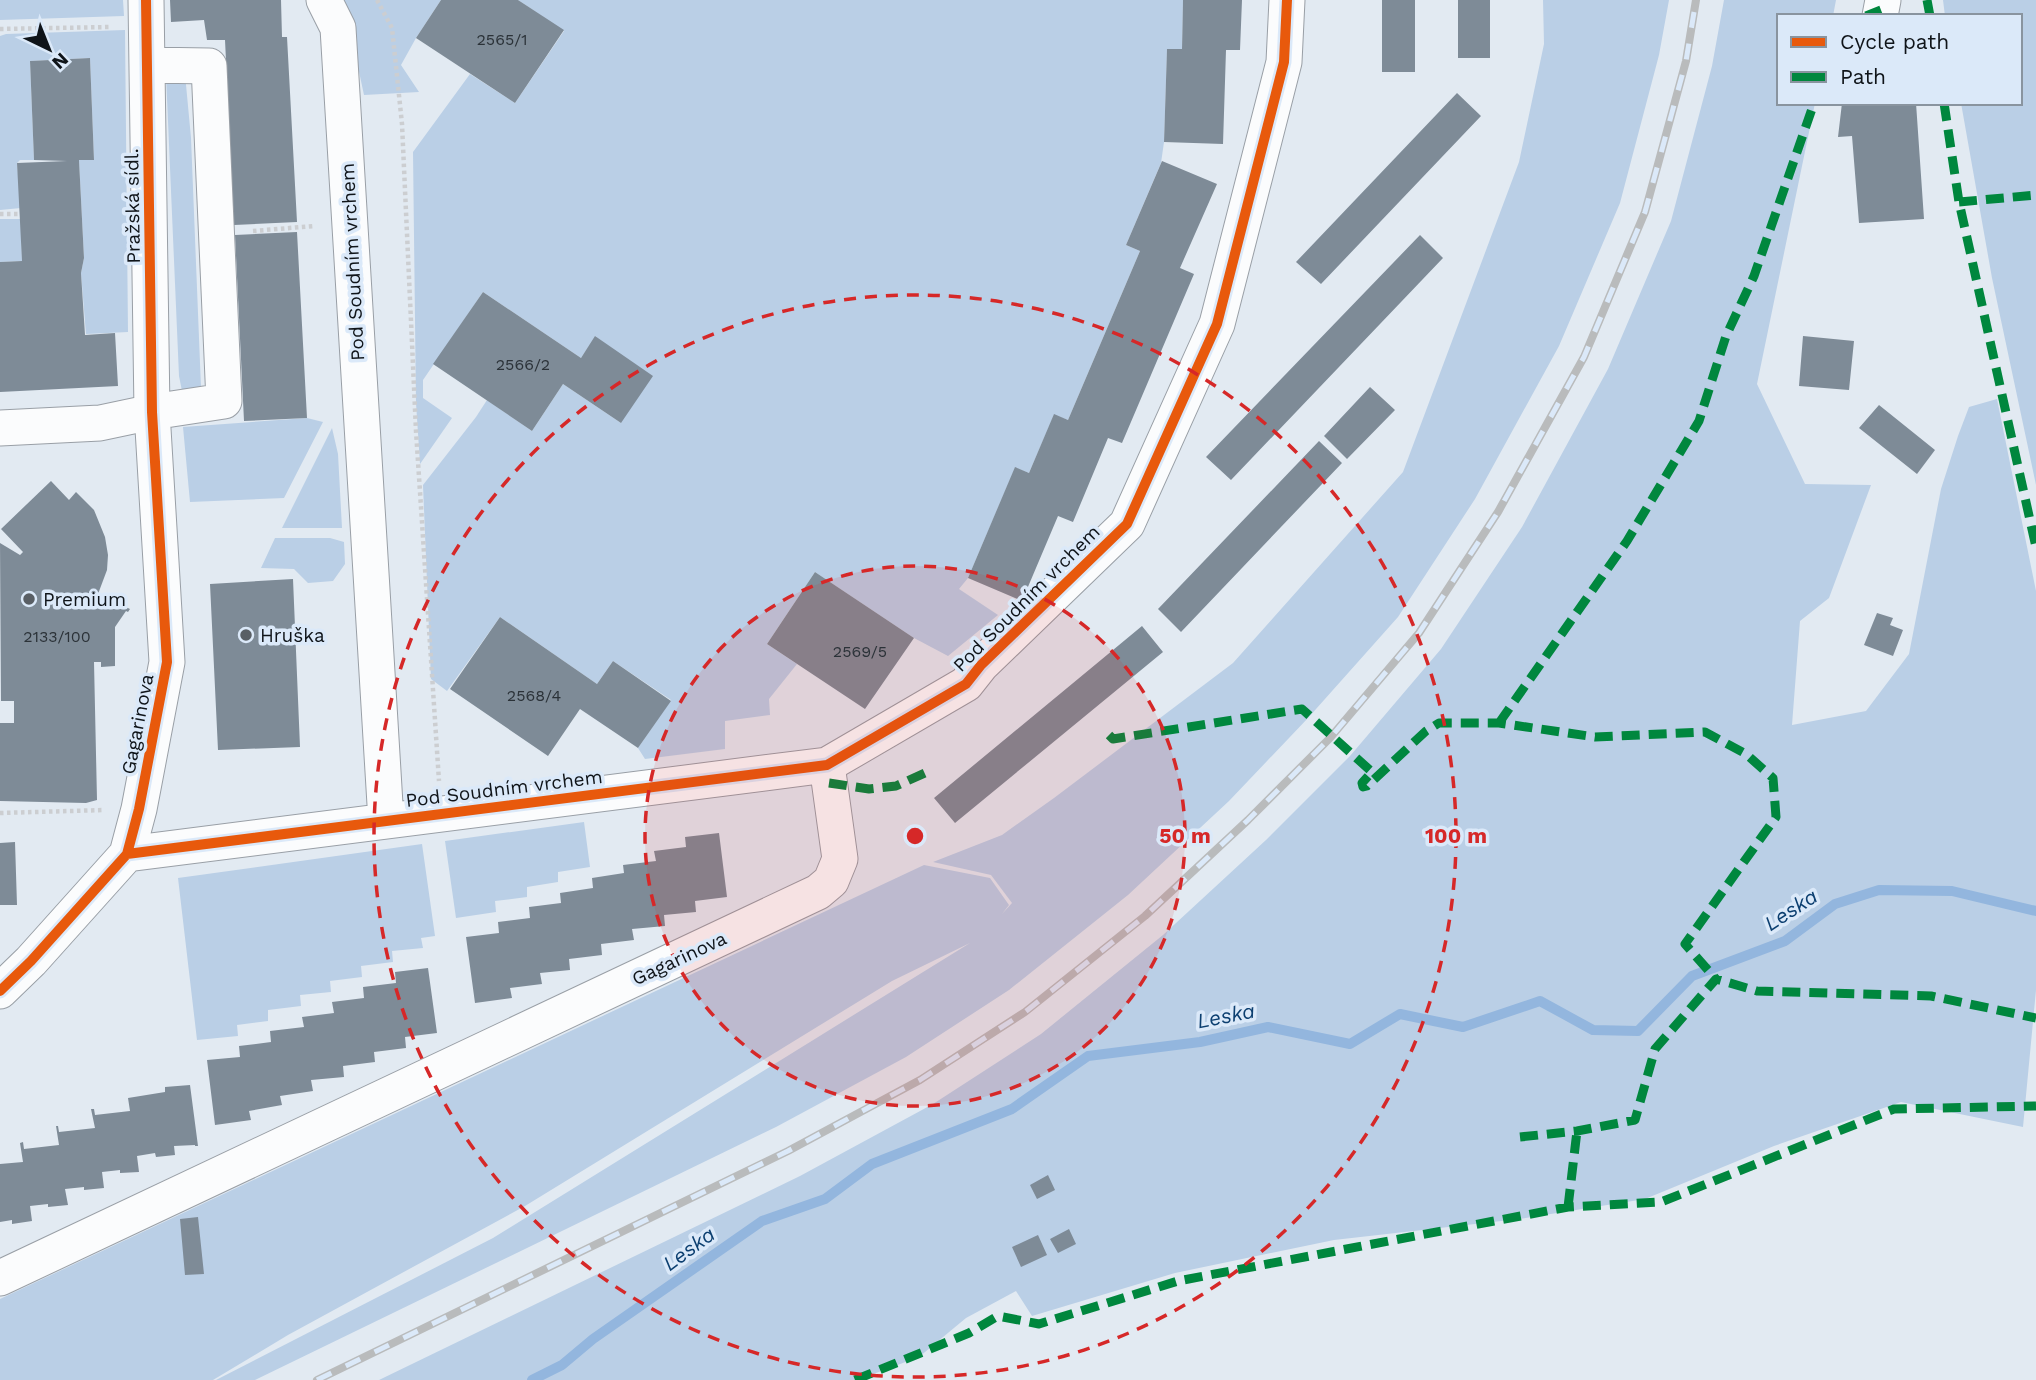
<svg xmlns="http://www.w3.org/2000/svg" width="2036" height="1380" viewBox="0 0 2036 1380" font-family="'Work Sans',sans-serif">
<style>
.green{fill:#bacfe6}
.lines{fill:none;stroke-linecap:round;stroke-linejoin:round}
.stream{stroke:#93b6de;stroke-width:10}
.building{fill:#7e8b97}
.minor-casing{stroke:#999fa6;stroke-width:37}
.path{stroke:#ccced1;stroke-width:4.5;stroke-dasharray:3.5 3.5;stroke-linecap:butt}
.minor{stroke:#fbfcfd;stroke-width:35}
.rail-casing{stroke:#b9bbbc;stroke-width:8}
.rail{stroke:#dbe9f9;stroke-width:5;stroke-dasharray:16;stroke-linecap:butt}
.quiet{stroke:#00873e;stroke-width:9;stroke-dasharray:18 9;stroke-linecap:butt}
.cycleway-casing{stroke:#dbe9f9;stroke-width:15}
.cycleway{stroke:#e8590c;stroke-width:10}
.ring{fill:none;stroke:#d62828;stroke-width:3.5;stroke-dasharray:12 9}
.poi-dot{fill:#595f65;stroke:#dbe9f9;stroke-width:2.5}
.labels{text-anchor:middle;stroke-width:7;stroke-linejoin:round;paint-order:stroke}
.number-label{font-size:16px;fill:#2b3238}
.street-label{font-size:19px;fill:#0f1419;stroke:#dbe9f9}
.poi-label{font-size:19px;fill:#0f1419;stroke:#dbe9f9;text-anchor:start}
.water-label{font-size:21px;font-style:italic;fill:#0c3f70;stroke:#dbe9f9}
.centre{fill:#d62828;stroke:#dbe9f9;stroke-width:3.5}
.ring-label{font-size:21px;text-anchor:middle;font-weight:bold;fill:#d62828;stroke:#dbe9f9;stroke-width:7;stroke-linejoin:round;paint-order:stroke}
</style>
<rect width="100%" height="100%" fill="#e2eaf2"/>
<!-- green -->
<path class="green" d="M0 0H123L124 16 0 20Z
M336 0H441L416 38 401 65 419 92 364 95 348 20Z
M518 0H1183L1182 49 1167 50 1164 142 1161 163 1126 245 1140 251 1068 420 1054 415 1029 473 1015 468 968 578 959 589 998 615 948 656 914 638 815 572 767 644 797 664 769 699 770 715 725 721V749L645 759 638 748 671 700 613 661 597 684 500 617 447 691 431 679 423 485 476 417 487 400 532 431 563 384 621 423 596 336 581 358 483 292 423 380V398L452 418 420 464 416 403 413 152 470 74 515 103 564 31Z
M1543 0H1669L1659 55 1620 203 1559 346 1475 499 1398 617 1308 718 1229 801 1128 895 1009 990 906 1057 776 1127 255 1380H216L493 1238 970 943 892 981 525 1206 288 1335 213 1380H0V1299L924 865 990 878 1009 905 1002 914 1012 903 991 875 933 862 1002 835 1054 798 1233 663 1403 472 1519 162 1544 44Z
M1724 0H1836L1833 16H1779V103H1815L1757 384 1805 484 1871 485 1829 598 1800 621 1792 725 1866 711 1909 654 1941 489 1958 436 1969 407 1997 399 2036 591V990L2023 1127 1901 1102 1774 1146 1645 1199 1519 1219 1334 1240 1175 1273 1032 1316 1016 1291 966 1318 919 1357 857 1380H379L800 1176 933 1104 1041 1034 1163 935 1266 840 1350 756 1441 649 1522 527 1608 369 1671 221 1712 66Z
M1943 0H2036V485L1992 278 1961 103H2020V16H1945Z
M125 30 128 332 86 334 81 273 84 258 79 160 94 159 90 58 30 61 34 160H20L17 163 21 208 0 210V36L6 34Z
M185 74 191 138 201 388 182 391 179 376 166 75Z
M0 219H21L22 261 0 262Z
M307 418 323 422 284 498 190 502 183 427Z
M332 428 338 454 342 528H282Z
M275 538H330L344 542 345 564 333 581 308 583 294 569 261 568Z
M584 822 590 867 558 872V882L527 887V897L495 901 496 912 456 918 445 841Z
M422 844 435 936 421 938 423 948 392 951 393 962 361 966 362 977 330 981 331 992 300 995 301 1006 268 1010V1021L237 1025 238 1036 197 1040 178 878Z"/>
<g class="lines">
<!-- stream -->
<path class="stream" d="M532 1380 562 1365 593 1339 762 1221 825 1199 872 1164 1012 1109 1088 1056 1200 1042 1268 1027 1350 1044 1400 1014 1463 1027 1540 1001 1593 1030 1638 1031 1692 976 1785 941 1835 904 1879 890 1952 891 2036 911"/>
</g>
<!-- building -->
<path class="building" d="M170 0H281L282 37H287L297 222 234 225 225 40H207L204 20 171 22Z
M441 0H518L564 30 515 103 416 38Z
M1183 0H1242L1240 50H1226L1223 144 1164 142 1167 49H1182Z
M1382 0H1415V72H1382Z
M1458 0H1490V58H1458Z
M90 58 94 160H79L84 258 81 273 85 335 115 333 118 386 0 392V262L22 261 17 163 67 161 34 160 30 61Z
M1457 93 1481 116 1321 284 1296 262Z
M1842 103H1916L1924 219 1859 223 1852 136 1838 137Z
M1162 161 1217 184 1180 268 1194 274 1122 443 1108 438 1073 522 1058 516 1022 601 968 578 1015 467 1029 473 1054 414 1068 420 1140 251 1126 245Z
M297 232 307 418 244 421 235 235Z
M1420 235 1443 258 1231 480 1206 457Z
M483 292 581 358 595 336 653 376 621 423 563 384 532 431 433 364Z
M1803 336 1854 341 1849 390 1799 386Z
M1370 387 1395 410 1347 459 1324 436Z
M1879 405 1935 450 1917 474 1859 428Z
M1319 441 1342 463 1181 632 1158 609Z
M51 481 69 500 76 492 94 510 105 537 108 555 107 570 98 594 130 609 128 612 126 611 115 627V666L101 667V662H94L97 800 86 803 0 801V723H14V701H1L0 543 20 555 23 552 1 529Z
M815 572 914 638 865 709 767 644Z
M293 579 300 747 218 750 210 584Z
M1877 613 1893 618 1890 625 1903 630 1893 656 1864 645Z
M500 617 597 684 613 661 671 701 638 748 580 709 548 756 450 689Z
M1142 626 1163 652 955 823 934 798Z
M719 833 727 897 695 901 696 912 664 915 665 926 632 929 634 940 601 944 602 955 569 959 570 970 540 973 542 984 510 988 512 998 475 1003 466 937 499 933 498 922 530 918 529 907 561 903 560 893 593 888 592 878 624 873 623 865 656 861 654 851 686 847 685 837Z
M15 842 17 905H0V843Z
M428 968 437 1033 405 1037 406 1048 374 1052 375 1062 343 1066 344 1077 311 1080 313 1091 280 1096 282 1105 249 1111 251 1120 215 1125 207 1060 240 1057 239 1046 271 1042 270 1031 304 1027 302 1017 334 1013 332 1002 364 998 363 987 396 983 395 972Z
M190 1085 198 1146H195V1145L174 1146 175 1155 156 1157 155 1153 137 1156 139 1172 120 1173V1170L102 1172 104 1188 84 1190V1187L65 1189 68 1205 48 1207V1204L30 1206 32 1221 12 1224V1220L0 1222V1164L23 1162 20 1143 23 1142 24 1149 59 1145 56 1126H58L59 1132 95 1128 91 1109H94L95 1115 130 1111 128 1098 165 1092V1087Z
M1048 1175 1055 1190 1037 1199 1030 1185Z
M198 1217 204 1274 185 1275 180 1219Z
M1069 1229 1076 1244 1058 1253 1050 1239Z
M1038 1235 1047 1255 1021 1267 1012 1247Z"/>
<g class="lines">
<defs>
<path id="minor" d="M324 0 338 28 386 821
M1880 16 1883 0
M0 428 100 423 152 412 224 401 209 66 147 65
M127 854 827 765 966 684 981 665 1127 524 1217 324 1284 62 1287 0
M0 991 31 961 127 854 139 809 167 662 152 412 146 0
M0 1278 818 892 831 881 840 859 827 765"/>
</defs>
<!-- minor casing -->
<use href="#minor" class="minor-casing"/>
<!-- path -->
<path class="path" d="M377 0 392 28 402 124 416 431 439 781
M0 29 111 27
M0 214H21
M253 231 314 226
M0 813 104 810"/>
<!-- minor -->
<use href="#minor" class="minor"/>
<defs>
<path id="rail" d="M317 1380 788 1151 920 1080 1025 1012 1145 916 1248 820 1330 738 1419 633 1498 512 1584 357 1645 212 1686 61 1696 0"/>
</defs>
<!-- rail casing -->
<use href="#rail" class="rail-casing"/>
<!-- rail -->
<use href="#rail" class="rail"/>
<!-- quiet -->
<path class="quiet" d="M1927 0 1930 16
M1866 16 1881 10
M1944 103 1959 202 2036 547
M1959 202 2036 195
M1499 723 1627 541 1699 421 1726 336 1754 276 1814 103
M1109 735 1113 739 1302 709 1372 772 1362 783 1363 787 1367 786 1426 731 1439 723H1499L1595 737 1705 732 1746 754 1773 778 1776 817 1685 944 1716 979
M829 783 869 789 896 786 927 772
M1520 1137 1577 1131 1635 1120 1655 1049 1716 979 1757 991 1931 996 2036 1018
M1568 1207 1577 1131
M855 1380 969 1333 998 1316 1039 1324 1178 1281 1568 1207 1661 1202 1894 1109 2036 1106"/>
<defs>
<path id="cycleway" d="M127 854 827 765 966 684 981 665 1127 524 1217 324 1284 62 1287 0
M0 991 31 961 127 854 139 809 167 662 152 412 146 0"/>
</defs>
<!-- cycleway casing -->
<use href="#cycleway" class="cycleway-casing"/>
<!-- cycleway -->
<use href="#cycleway" class="cycleway"/>
</g>
<!-- distance rings -->
<circle cx="915" cy="836" r="270" fill="#d62828" fill-opacity=".12"/>
<g class="ring">
<circle cx="915" cy="836" r="270"/>
<circle cx="915" cy="836" r="541"/>
</g>
<!-- markers -->
<g class="poi-dot">
<circle cx="29" cy="599" r="7"/>
<circle cx="246" cy="635" r="7"/>
</g>
<g class="labels">
<!-- number labels -->
<g class="number-label">
<text x="502" y="45">2565/1</text>
<text x="523" y="370">2566/2</text>
<text x="57" y="642">2133/100</text>
<text x="860" y="657">2569/5</text>
<text x="534" y="701">2568/4</text>
</g>
<!-- street labels -->
<g class="street-label">
<text transform="translate(132 206) rotate(-91)" y="7">Pražská sídl.</text>
<text transform="translate(352 262) rotate(-93)" y="7">Pod Soudním vrchem</text>
<text transform="translate(1026 598) rotate(-45)" y="7">Pod Soudním vrchem</text>
<text transform="translate(137 724) rotate(-79)" y="7">Gagarinova</text>
<text transform="translate(504 788) rotate(-7)" y="7">Pod Soudním vrchem</text>
<text transform="translate(679 958) rotate(-25)" y="7">Gagarinova</text>
</g>
<!-- poi labels -->
<g class="poi-label">
<text x="43" y="606">Premium</text>
<text x="260" y="642">Hruška</text>
</g>
<!-- water labels -->
<g class="water-label">
<text transform="translate(1791 910) rotate(-33)" y="7">Leska</text>
<text transform="translate(1226 1016) rotate(-11)" y="7">Leska</text>
<text transform="translate(689 1249) rotate(-36)" y="7">Leska</text>
</g>
</g>
<circle cx="915" cy="836" r="10" class="centre"/>
<g class="ring-label">
<text x="1185" y="843">50 m</text>
<text x="1456" y="843">100 m</text>
</g>
<!-- legend -->
<rect x="1777" y="14" width="245" height="91" fill="#dbe9f9" stroke="#89949f" stroke-width="2"/>
<rect x="1791" y="37" width="35" height="10" fill="#e8590c" stroke="#89949f" stroke-width="2"/>
<text x="1840" y="49" font-size="21" fill="#0f1419">Cycle path</text>
<rect x="1791" y="72" width="35" height="10" fill="#00873e" stroke="#89949f" stroke-width="2"/>
<text x="1840" y="84" font-size="21" fill="#0f1419">Path</text>
<!-- north arrow -->
<g transform="translate(49 49) rotate(137)" stroke="#dbe9f9" stroke-width="5" paint-order="stroke">
<path d="M0-5L12 26L0 18L-12 26Z" fill="#0f1419"/>
<text y="-10" font-size="19" font-weight="bold" text-anchor="middle" fill="#0f1419">N</text>
</g>
</svg>
